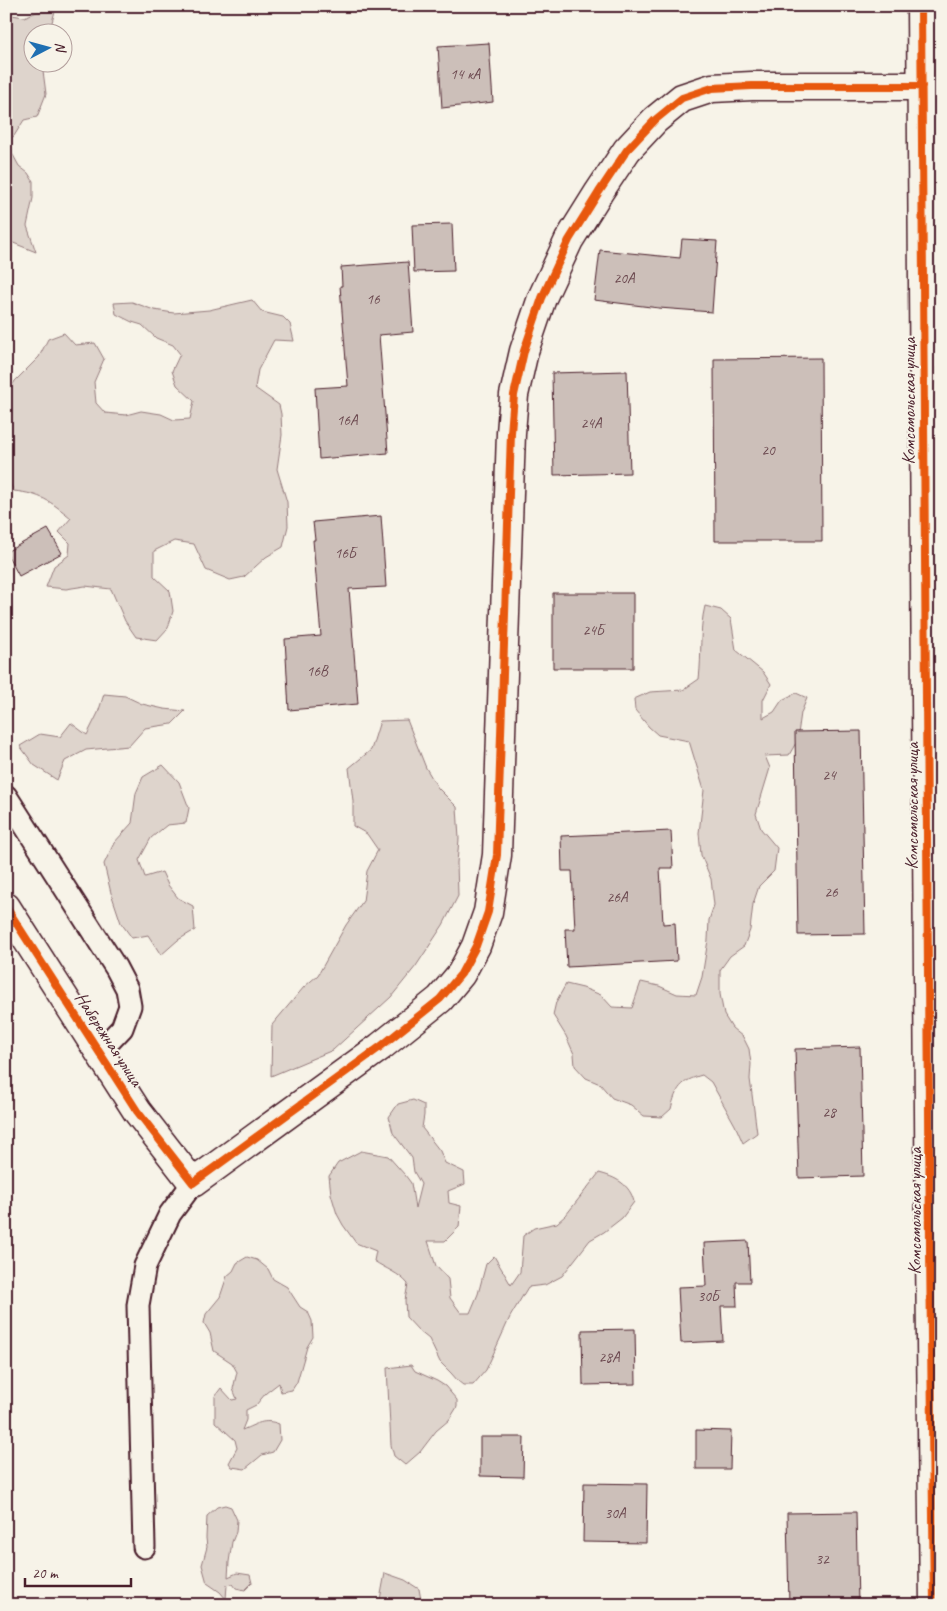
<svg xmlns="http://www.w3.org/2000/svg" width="947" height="1611" viewBox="0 0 947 1611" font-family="Caveat,sans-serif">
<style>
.green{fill:#ded4cc;stroke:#947a7c}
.building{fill:#ccbfb9;stroke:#4a1f2b}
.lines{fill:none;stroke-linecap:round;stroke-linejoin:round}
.lane-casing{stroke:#4a1f2b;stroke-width:25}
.street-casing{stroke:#4a1f2b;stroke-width:31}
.secondary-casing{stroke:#4a1f2b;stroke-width:31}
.lane{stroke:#f7f3e8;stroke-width:21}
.street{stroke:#f7f3e8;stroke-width:28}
.secondary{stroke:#f7f3e8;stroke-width:28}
.cycleway-casing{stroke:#f7f3e8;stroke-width:11}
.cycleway{stroke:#e8590c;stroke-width:8}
.labels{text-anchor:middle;stroke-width:4;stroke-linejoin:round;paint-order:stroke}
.number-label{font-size:15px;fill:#6a474e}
.street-label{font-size:18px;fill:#4a1f2b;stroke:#f7f3e8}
</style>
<rect width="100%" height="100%" fill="#f7f3e8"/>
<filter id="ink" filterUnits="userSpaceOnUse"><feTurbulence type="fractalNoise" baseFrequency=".02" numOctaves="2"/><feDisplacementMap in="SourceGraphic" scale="10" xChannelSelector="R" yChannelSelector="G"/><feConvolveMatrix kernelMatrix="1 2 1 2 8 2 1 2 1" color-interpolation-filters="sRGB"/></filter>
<g filter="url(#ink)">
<!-- green -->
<path class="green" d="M55 11 51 26 48 32H32V62L42 63 46 94 37 117 24 120 14 136 6 141V14L24 17 37 12Z
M6 151 13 155 19 166 28 173 33 181V198L27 226 36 252 6 240Z
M252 300 262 312 283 317 290 324 294 341 274 340 258 370 255 388 279 405 281 414 282 435 277 469 287 502 288 526 283 547 266 557 244 577 230 580 206 570 194 544 174 541 154 551V576L170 591 173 611 168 628 157 640 136 637 125 621 111 589 85 586 66 589 46 587 54 566 69 555 70 543 59 532 71 518C50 501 41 494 14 491L6 476V396L15 381 39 357 48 339 64 333 75 345 95 343 104 359 94 382 96 403 105 413 126 415 141 411 161 414 174 420 190 419 194 401 177 385 172 371 180 354 173 345 156 338 142 325 132 322 116 314 114 303 132 302 154 310 174 313 209 310Z
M705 606 721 610 731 619 736 650 763 672 771 684 763 700V718L774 712 782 700 796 693 807 698 801 713 797 741 789 755 765 756 770 768 756 814 761 829 777 848 774 871 759 886 753 904 750 930 744 946 730 956 720 970V994L724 1015 732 1028 743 1037 749 1049 751 1064 750 1079 757 1133 743 1143 735 1125 711 1082 702 1075C681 1081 676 1088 671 1109L662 1117 644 1116 631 1105 612 1098 600 1084 586 1078 575 1066 574 1054 566 1036 553 1015 556 1002 566 984 583 988 601 995 612 1007 632 1008 641 982 659 986 677 994 696 995 702 977 708 940 709 920 714 905 711 879 701 855 699 833 704 790 689 741 658 735 649 727 635 710 634 699 650 692 683 690 699 679C702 655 699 630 705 606Z
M104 694 125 696 142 704 164 709 185 711 172 724 145 728 129 746 86 750 65 761 57 780 34 765 20 746 40 734 60 737 71 723 87 735 98 713Z
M407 720 426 768 438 788 457 807 459 839 457 863 458 896 443 925 416 966 391 997 333 1050 271 1076 272 1025 304 987 318 975 346 925 363 901 367 871 378 850 367 834 353 826V801L349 768 371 750 380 721Z
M163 765 179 782 189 808 186 823 167 825 151 838 139 860 145 877 162 872 168 885 178 898 193 906 195 930 178 940 161 955 148 935 132 938 121 923 111 893 104 864 114 843 132 823 136 793 143 777Z
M413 1100 424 1105V1115L422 1128 440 1151 445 1163 464 1172 465 1184 448 1191 449 1203 461 1206 459 1227 445 1241H428L436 1266 448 1279 450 1298 461 1313H470L478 1294 486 1264 494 1256 511 1285 520 1272 523 1236 534 1228 557 1223 566 1215 599 1173C615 1177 630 1184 634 1202L622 1218 604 1232 590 1240 562 1276 545 1285 528 1287 510 1317 486 1370 473 1385H463L458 1381 451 1373 440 1362 429 1339 419 1331 406 1317 405 1300 408 1284C399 1273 386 1269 374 1261L376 1251 356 1243 343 1225 337 1214 331 1194 329 1176 338 1163 361 1151 388 1156 405 1175 411 1183 415 1208 421 1184 414 1172 412 1158 393 1133 389 1117 398 1104Z
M247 1257 257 1260 268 1269 273 1279 287 1287 300 1307 308 1312 312 1321 313 1337 307 1347 297 1382 292 1390 281 1392 279 1383 266 1393 256 1405 246 1410V1420L242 1430C257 1424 264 1418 279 1424L280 1440 273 1452 262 1455 245 1469 232 1467 229 1463 237 1448 235 1440 215 1422V1396L221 1388 232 1400 237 1399 233 1389 237 1372 232 1363 214 1351 210 1333 204 1323 206 1314 220 1297 227 1276 233 1271 237 1263Z
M411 1365 415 1371 437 1381 445 1386 457 1400V1407L449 1420 436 1431 420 1452 405 1465 394 1456 391 1445 387 1368Z
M225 1505 231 1507 237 1520 236 1532 232 1542 229 1562 228 1577 237 1573 250 1575 252 1583 245 1590 236 1588 233 1584 227 1585 226 1599 220 1592 207 1583 202 1565 207 1547 206 1538 207 1516 217 1507Z
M385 1573 405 1580 419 1589 422 1605H379Z"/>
<!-- building -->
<path class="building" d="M489 43 493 102 442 108 438 46Z
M452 224 454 271 414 272 412 225Z
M682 239 717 241 712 312 659 308 594 300 600 250 680 258Z
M408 262 413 332 379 335 388 453 319 459 315 388 348 386 340 286H342L341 267Z
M821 358 822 541H715L714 359Z
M627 371 630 473 554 475 552 373Z
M381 516 386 587 349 589 358 704 289 710 285 639 321 636 313 540H315L313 522Z
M48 529 62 553 19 576 6 552Z
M553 593H633V668H553Z
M861 731 865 934 798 935 795 732Z
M671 831 673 868H660L663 924 675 923 677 961 567 967 565 929H575L572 871H562L561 836Z
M860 1047 863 1176 799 1178 795 1049Z
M748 1241 750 1282H736L737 1306H721L723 1341 681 1343 678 1287 706 1286 704 1243Z
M635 1329 636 1384 583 1385 582 1330Z
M696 1430 731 1431 730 1469H696Z
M480 1437H524L523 1477 480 1476Z
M584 1483 647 1484 646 1543 583 1542Z
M856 1512 858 1605H789L787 1513Z"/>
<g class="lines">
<defs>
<path id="lane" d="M6 796 116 968 127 989 130 1006 122 1028 99 1052
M144 1547 138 1305 145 1266 170 1214 193 1183"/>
<path id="street" d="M6 907 137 1111 193 1183 380 1047 440 999 461 974 476 946 488 912 497 855 511 433 514 395 524 351 542 298 569 240 599 192 627 150 655 120 682 98 712 88 752 86H922"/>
<path id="secondary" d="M921 6 930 1250 934 1605"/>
</defs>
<!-- lane casing -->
<use href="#lane" class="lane-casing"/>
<!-- street casing -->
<use href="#street" class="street-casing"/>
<!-- secondary casing -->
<use href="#secondary" class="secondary-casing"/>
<!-- lane -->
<use href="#lane" class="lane"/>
<!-- street -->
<use href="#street" class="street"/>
<!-- secondary -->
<use href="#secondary" class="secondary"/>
<defs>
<path id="cycleway" d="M921 6 930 1250 934 1605
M6 907 137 1111 193 1183 380 1047 440 999 461 974 476 946 488 912 497 855 511 433 514 395 524 351 542 298 569 240 599 192 627 150 655 120 682 98 712 88 752 86H922"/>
</defs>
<!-- cycleway casing -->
<use href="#cycleway" class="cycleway-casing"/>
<!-- cycleway -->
<use href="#cycleway" class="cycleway"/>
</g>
</g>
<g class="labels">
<!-- number labels -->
<g class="number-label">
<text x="465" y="79">14 кА</text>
<text x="624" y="283">20А</text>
<text x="373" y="304">16</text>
<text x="347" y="425">16А</text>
<text x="591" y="428">24А</text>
<text x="768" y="455">20</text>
<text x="345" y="558">16Б</text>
<text x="593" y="635">24Б</text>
<text x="317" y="676">16В</text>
<text x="829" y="780">24</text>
<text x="831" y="897">26</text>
<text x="617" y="902">26А</text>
<text x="829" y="1117">28</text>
<text x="708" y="1301">30Б</text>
<text x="609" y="1362">28А</text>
<text x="615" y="1518">30А</text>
<text x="822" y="1564">32</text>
</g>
<!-- street labels -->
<g class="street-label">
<text transform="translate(909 401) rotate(-90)" y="6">Комсомольская улица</text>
<text transform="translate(912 806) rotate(-90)" y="6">Комсомольская улица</text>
<text transform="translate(109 1039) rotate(57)" y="6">Набережная улица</text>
<text transform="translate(915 1211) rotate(-90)" y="6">Комсомольская улица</text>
</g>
</g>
<!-- margin -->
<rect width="947" height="1611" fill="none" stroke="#f7f3e8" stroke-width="25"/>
<rect x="12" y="12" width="922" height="1586" fill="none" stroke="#4a1f2b" stroke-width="2" filter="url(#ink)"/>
<!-- north arrow -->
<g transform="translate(48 48) rotate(84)"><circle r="24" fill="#f7f3e8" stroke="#b29e9c"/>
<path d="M0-4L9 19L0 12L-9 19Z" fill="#1f6fb2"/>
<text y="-8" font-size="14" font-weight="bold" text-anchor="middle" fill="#4a1f2b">N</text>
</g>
<!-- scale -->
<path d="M25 1578v8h106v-8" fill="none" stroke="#4a1f2b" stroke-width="2.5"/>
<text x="32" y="1578" font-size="15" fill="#4a1f2b" stroke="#f7f3e8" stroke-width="4" paint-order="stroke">20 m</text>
</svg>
